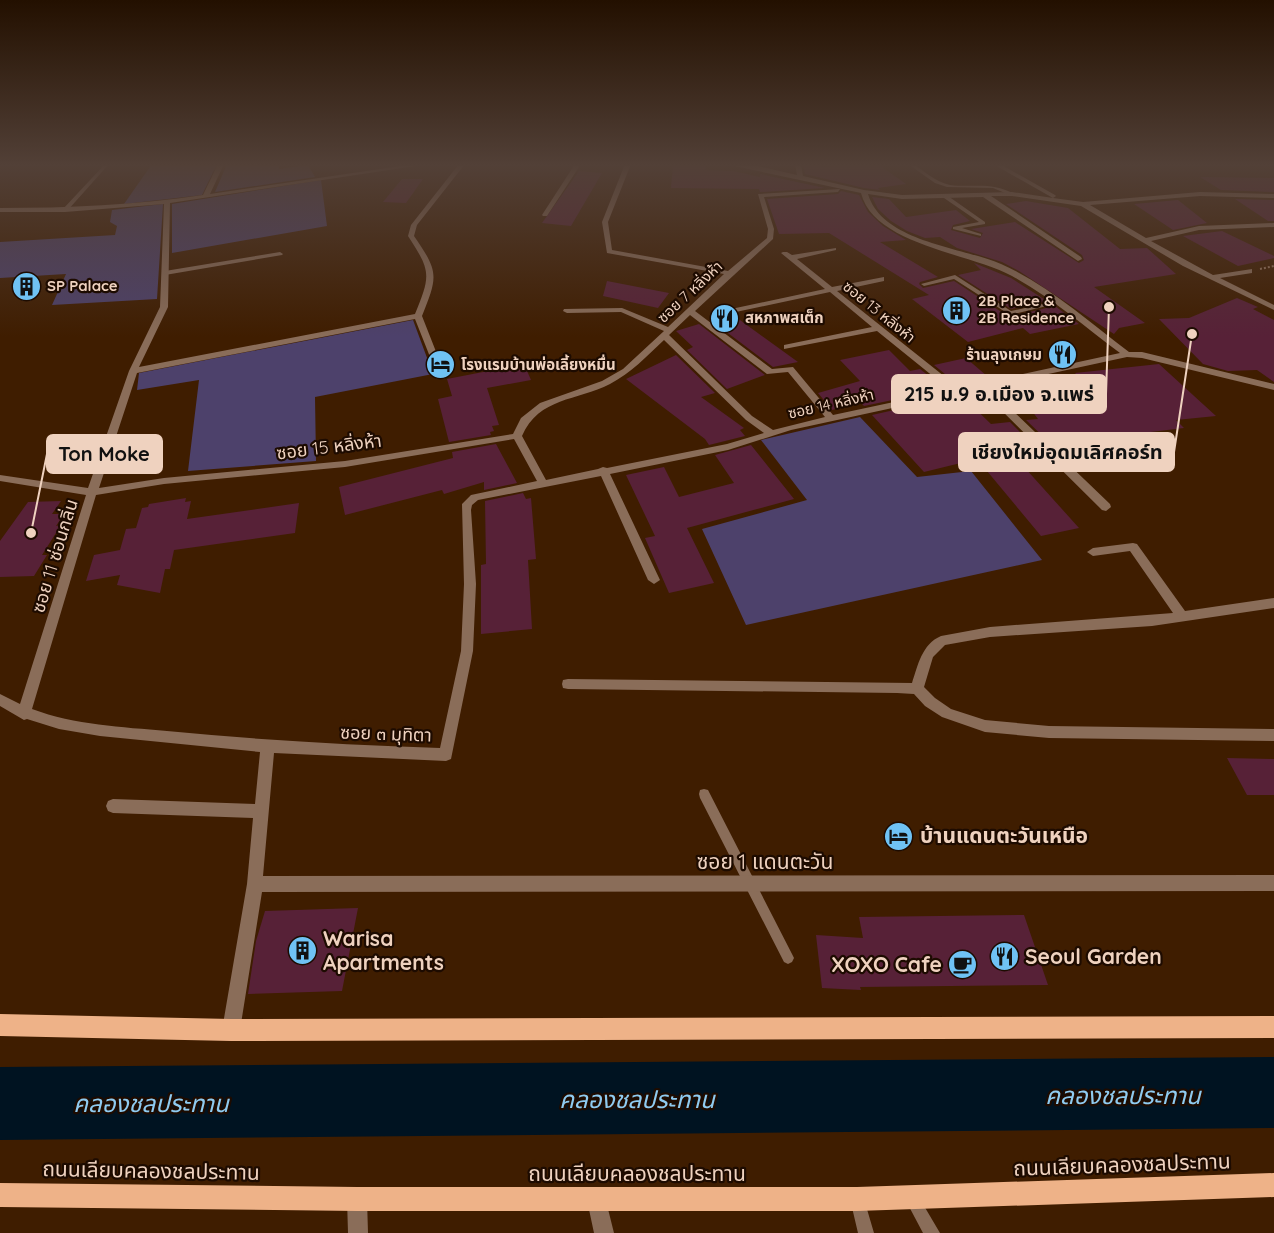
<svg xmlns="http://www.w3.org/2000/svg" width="1274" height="1233" viewBox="0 0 1274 1233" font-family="Quicksand,'Noto Sans Thai',sans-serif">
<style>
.green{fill:#4d416b}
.water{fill:#001321}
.building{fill:#572137}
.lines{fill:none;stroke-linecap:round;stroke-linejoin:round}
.path{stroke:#96765e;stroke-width:2;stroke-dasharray:2 2;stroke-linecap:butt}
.service{fill:#8a6d59;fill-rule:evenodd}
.minor{fill:#8a6d59;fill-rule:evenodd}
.primary{fill:#eeb288;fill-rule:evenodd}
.labels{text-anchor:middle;stroke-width:4.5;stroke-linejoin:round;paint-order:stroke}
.far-poi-label{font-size:15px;font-weight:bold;fill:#efd2bf;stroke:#1d0b00;text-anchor:start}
.far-street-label{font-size:15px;fill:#efd2bf;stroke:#1d0b00}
.street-label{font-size:18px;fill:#efd2bf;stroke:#1d0b00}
.near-poi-label{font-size:21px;font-weight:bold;fill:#efd2bf;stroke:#1d0b00;text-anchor:start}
.near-street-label{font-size:21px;fill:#efd2bf;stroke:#1d0b00}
.near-water-label{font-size:24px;font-style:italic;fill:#8fcbf0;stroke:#1d0b00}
.leader{fill:none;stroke:#efd2bf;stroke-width:2}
.callout-dot{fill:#efd2bf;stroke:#1d0b00;stroke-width:2}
.callout{fill:#efd2bf;stroke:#efd2bf;stroke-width:2}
.callout-label{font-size:20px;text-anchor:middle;font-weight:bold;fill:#111}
</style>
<rect width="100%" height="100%" fill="#3f1d00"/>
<!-- green -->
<path class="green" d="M152 164H217L202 195 124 204Z
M227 164H279V169L308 165 315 177 215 192Z
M321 180 327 226 172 253V204Z
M163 204 157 299 52 305 66 274 0 278V242L115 235 117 226 110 222 112 210Z
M413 320 433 374 315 397 316 461 188 471 199 380 137 390 139 373Z
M860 417 917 477 971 471 1042 560 746 625 702 529 807 500 761 440Z"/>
<!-- water -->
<path class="water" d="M1274 1057V1128L0 1140V1067Z"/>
<!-- building -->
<path class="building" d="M673 164 706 165 705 170 733 171 760 177V174L825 188 760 192 759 189 671 188Z
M803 164H821L822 167 878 164 906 184 878 188 880 190 864 188 805 174Z
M579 171 602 173 571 226 542 223Z
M1200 177 1274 178V192L1221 190Z
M402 179H423L406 203 383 202Z
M841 191 859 195 868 212 883 226 906 240 880 242 938 277 920 282 919 284 923 288 954 281 1009 317 1055 306 1079 324 1030 334 1023 328 968 342 912 299 929 295 829 233 779 234 767 199 838 194Z
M872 197 889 199 906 217 956 210 970 221 953 225 951 230 980 238 983 233 971 229 1015 222 1079 263 1084 260 1082 255 1006 204 1026 201 1068 208 1120 249 1147 248 1176 274 1094 287 1145 323 1119 328 1114 334 1019 271 1002 262 957 248 940 237 925 238 907 231 891 221 878 209Z
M1235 199 1274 200V221H1268Z
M1178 200 1207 223 1173 230 1134 204Z
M1222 231 1274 256V258L1238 266 1183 236Z
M974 263 1011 278 1047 301 1011 309 958 275 981 270Z
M607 281 669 293 658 308 603 296Z
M1237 298 1258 307 1253 309 1274 320V382L1257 370 1228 371 1203 364 1159 319 1189 318Z
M733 315 798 362 773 367 712 321Z
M699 324 765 375 727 389 687 350 693 347 676 331Z
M889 350 910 371 920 369 945 389 864 406 860 402 832 410 818 393 860 381 840 360Z
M676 355 715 393 701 397 744 428 740 430 745 436 709 445 705 439 626 379Z
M966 358 987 376 956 383 934 365Z
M524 364 531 380 487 388 499 425 492 426 494 431 490 432 491 435 449 442 438 399 452 396 447 379Z
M1159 364 1216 416 1176 420 1184 428 1051 444 1026 420 1038 419 1016 390 1087 385 1075 373Z
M961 395 991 424 1010 422 1034 446 1008 449 1079 528 1041 536 977 459 924 472 872 415Z
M496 444 517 483 484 490V482L444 494 442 490 345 515 339 487 453 458 452 452Z
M751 445 794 499 687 528 714 583 669 593 645 538 655 536 626 475 664 467 679 497 734 483 715 455Z
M523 493 526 499 531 498 536 559 528 560 532 629 481 634V565L486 564 485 501Z
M186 498 185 502 191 501 187 519 299 503 295 533 174 550 170 569H165L160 593 117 585 120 575 86 581 94 555 120 550 126 529 136 528 142 508 148 507 149 504Z
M61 501 52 514H64L56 526 61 525 42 555H47L34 576 0 577V541L28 502Z
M1227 758 1274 759V795H1247Z
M358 908 342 991 248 994 256 941 265 911Z
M1024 915 1048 985 860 987 861 990 822 988 816 935 863 938 859 917Z"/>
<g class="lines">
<!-- path -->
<path class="path" d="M1260 269 1274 266"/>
<!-- service -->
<path class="service" d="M105 164H109L67 211H63V209Z
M908 164H913C924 171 936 182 950 185 974 188 991 181 1014 194L1010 195 993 188 947 187 935 183Z
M944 196H948L985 222V224L962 228 981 234V236L953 229V227L979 222 944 198Z
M280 252 283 254 282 255 165 275 162 273 165 271Z
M955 275 1011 311 1056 301 1059 303 1010 315 954 279 924 286 921 284Z
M704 789 708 790 792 954 794 958 792 962 788 964 784 962 700 798 699 794 700 790Z
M857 1192 862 1194 864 1199 874 1233H858L850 1199 852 1194Z
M912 1192 917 1194 940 1233H923L905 1199 907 1194Z"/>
<!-- minor -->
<path class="minor" d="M218 164H224L210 194 414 164H429L170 203 168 307 139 367 415 314C431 275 431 271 408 236L411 225 459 164H465L417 225 414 236C439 272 438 276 422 316L444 372 440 375 436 372 415 319 137 373 99 488 164 478 345 461 513 434 521 418 540 403 602 381 623 369 664 331 621 312 567 313 563 311 564 309 622 308 668 327 724 274 607 253 602 222 625 164H631L608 222 612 250 728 271 767 238 768 229 758 194 840 189 838 192 764 197 774 229 773 239 695 311 772 369 793 367 833 415 950 390 877 331 784 349V345L872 327 830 292 731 313V309L825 289 781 253 783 252H787L792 255 836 248V250L797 259 832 287 884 277V281L837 291 959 388 1120 353C1085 327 1051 297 1012 276 970 253 874 245 861 193L725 164 753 165 797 175 795 164H801L803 176 864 190 902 195 1012 192 1053 198 993 164H1000L1055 195 1056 196 1053 198 1083 202 1200 192 1274 194V198L1200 196 1090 205 1146 238 1199 226 1274 223V227L1199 230 1151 241 1213 275 1252 269V273L1220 278 1274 305V310L1183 266 1081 206 1012 196H991L1081 257 1082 259 1078 261 983 197 902 199 868 194C882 242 962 247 1001 264 1048 285 1088 321 1129 352H1142L1274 384V390L1142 358 1127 357 988 387 1110 504 1111 507 1106 511 1102 510 980 389 791 430 728 450 610 474 660 580 654 584 648 580 601 476 478 500 472 505 471 510 476 584 473 651 451 759 446 761 274 753 263 876 1274 875V891L262 892 240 1030 237 1036 231 1039 225 1036 222 1030 247 884 253 818 113 813 108 811 106 806 108 801 113 799 255 804 260 752 100 736 59 729 27 719 24 720 0 706V694L20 704 86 495 0 481V475L88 488 129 371 160 307 164 204 65 212H0V208C68 208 136 205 203 195ZM690 315 767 374 788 372 825 417 773 430 752 416 669 335ZM664 340 746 420 764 433 727 444 607 468 603 467 598 469 546 480 522 436C539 397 577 401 610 384 631 373 647 356 664 340ZM514 439 537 481 471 495 462 504 464 584 461 651 440 748C349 745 258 740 167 731 122 727 75 725 32 709L96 495 164 484 345 467Z
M575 164H581L547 216H543L542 215Z
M1133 543 1137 544 1185 611 1274 598V608L1152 626 990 637 945 645 933 657 924 687 935 698 951 709 985 720 1049 726 1274 729V741L1049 738 985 732 942 717 925 706 914 694 897 693 568 689 563 688 562 684 563 680 568 679 912 683C918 665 922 644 941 636L990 627 1173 613 1130 551 1093 556 1087 552 1093 548Z
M357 1189 364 1192 367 1199 368 1233H348L347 1199 350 1192Z
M597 1190 604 1193 614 1233H594L587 1200 590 1193Z"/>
<!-- primary -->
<path class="primary" d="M0 1014 231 1019 1274 1016V1038L231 1041 0 1036Z
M1274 1173V1197L857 1211H357L0 1207V1183L357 1187H857Z"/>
</g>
<!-- sky -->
<linearGradient id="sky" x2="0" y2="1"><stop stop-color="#231000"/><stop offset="0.49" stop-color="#524037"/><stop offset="1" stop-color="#524037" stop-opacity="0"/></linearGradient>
<rect width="1274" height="337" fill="url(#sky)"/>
<!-- icons -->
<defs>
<symbol id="building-disc" viewBox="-11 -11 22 22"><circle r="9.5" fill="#6fc2f4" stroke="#1d0b00"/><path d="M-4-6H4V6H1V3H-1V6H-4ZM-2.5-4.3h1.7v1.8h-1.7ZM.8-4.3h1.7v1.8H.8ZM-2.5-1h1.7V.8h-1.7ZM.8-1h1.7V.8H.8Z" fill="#111"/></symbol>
<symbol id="restaurant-disc" viewBox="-11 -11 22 22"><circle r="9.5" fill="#6fc2f4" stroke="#1d0b00"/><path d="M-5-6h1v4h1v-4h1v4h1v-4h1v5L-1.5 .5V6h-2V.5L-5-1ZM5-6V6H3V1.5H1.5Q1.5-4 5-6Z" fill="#111"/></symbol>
<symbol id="hotel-disc" viewBox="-11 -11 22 22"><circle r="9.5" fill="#6fc2f4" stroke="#1d0b00"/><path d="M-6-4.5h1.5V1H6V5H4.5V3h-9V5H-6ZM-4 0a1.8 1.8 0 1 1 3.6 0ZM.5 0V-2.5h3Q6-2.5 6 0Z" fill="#111"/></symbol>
<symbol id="cafe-disc" viewBox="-11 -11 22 22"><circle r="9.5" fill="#6fc2f4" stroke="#1d0b00"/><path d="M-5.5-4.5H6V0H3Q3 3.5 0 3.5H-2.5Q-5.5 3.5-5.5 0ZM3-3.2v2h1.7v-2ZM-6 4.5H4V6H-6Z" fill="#111"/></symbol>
</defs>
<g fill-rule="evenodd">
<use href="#building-disc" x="10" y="270" width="33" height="33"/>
<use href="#building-disc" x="940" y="294" width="33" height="33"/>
<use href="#restaurant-disc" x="708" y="302" width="33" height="33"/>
<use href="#restaurant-disc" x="1046" y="338" width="33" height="33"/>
<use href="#hotel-disc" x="424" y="348" width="33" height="33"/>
<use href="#hotel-disc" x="882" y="820" width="33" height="33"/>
<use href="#building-disc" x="286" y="934" width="33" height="33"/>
<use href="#restaurant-disc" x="988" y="940" width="33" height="33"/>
<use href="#cafe-disc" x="946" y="948" width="33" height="33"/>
</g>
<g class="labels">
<!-- far-poi labels -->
<g class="far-poi-label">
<text x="47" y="291">SP Palace</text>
<text x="978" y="306">2B Place &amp;<tspan x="978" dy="17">2B Residence</tspan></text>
<text x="745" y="323">สหภาพสเต็ก</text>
<text x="1042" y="360" text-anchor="end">ร้านลุงเกษม</text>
<text x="461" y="370">โรงแรมบ้านพ่อเลี้ยงหมื่น</text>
</g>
<!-- far-street labels -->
<g class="far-street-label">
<text transform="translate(690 292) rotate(-43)" y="5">ซอย 7 หลิ่งห้า</text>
<text transform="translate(879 312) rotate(39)" y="5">ซอย 13 หลิ่งห้า</text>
<text transform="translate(831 404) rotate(-13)" y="5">ซอย 14 หลิ่งห้า</text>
</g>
<!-- street labels -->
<g class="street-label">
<text transform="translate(329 447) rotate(-7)" y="6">ซอย 15 หลิ่งห้า</text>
<text transform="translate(55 556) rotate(-73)" y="6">ซอย 11 ซ่อนกลิ่น</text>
<text transform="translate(386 734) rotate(2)" y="6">ซอย ๓ มุทิตา</text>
</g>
<!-- near-poi labels -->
<g class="near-poi-label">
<text x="920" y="843">บ้านแดนตะวันเหนือ</text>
<text x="323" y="946">Warisa<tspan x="323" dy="24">Apartments</tspan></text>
<text x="1025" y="964">Seoul Garden</text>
<text x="942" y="972" text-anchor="end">XOXO Cafe</text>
</g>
<!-- near-street labels -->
<g class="near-street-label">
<text x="765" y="869">ซอย 1 แดนตะวัน</text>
<text transform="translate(1122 1165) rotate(-2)" y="7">ถนนเลียบคลองชลประทาน</text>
<text transform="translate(151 1171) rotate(1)" y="7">ถนนเลียบคลองชลประทาน</text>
<text x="637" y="1181">ถนนเลียบคลองชลประทาน</text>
</g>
<!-- near-water labels -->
<g class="near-water-label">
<text x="1123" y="1104">คลองชลประทาน</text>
<text x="637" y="1108">คลองชลประทาน</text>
<text x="151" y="1112">คลองชลประทาน</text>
</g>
</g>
<!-- callouts -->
<path class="leader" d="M1109 307L1106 394M1192 334L1174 452M31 533L47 454"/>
<g class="callout-dot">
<circle cx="1109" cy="307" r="6"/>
<circle cx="1192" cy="334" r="6"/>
<circle cx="31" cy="533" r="6"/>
</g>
<g class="callout">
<rect x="892" y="375" width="214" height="38" rx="6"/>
<rect x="959" y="433" width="215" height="38" rx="6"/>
<rect x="47" y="435" width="115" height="38" rx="6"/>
</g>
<g class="callout-label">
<text x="999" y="401">215 ม.9 อ.เมือง จ.แพร่</text>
<text x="1067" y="459">เชียงใหม่อุดมเลิศคอร์ท</text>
<text x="104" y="461">Ton Moke</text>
</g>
</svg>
